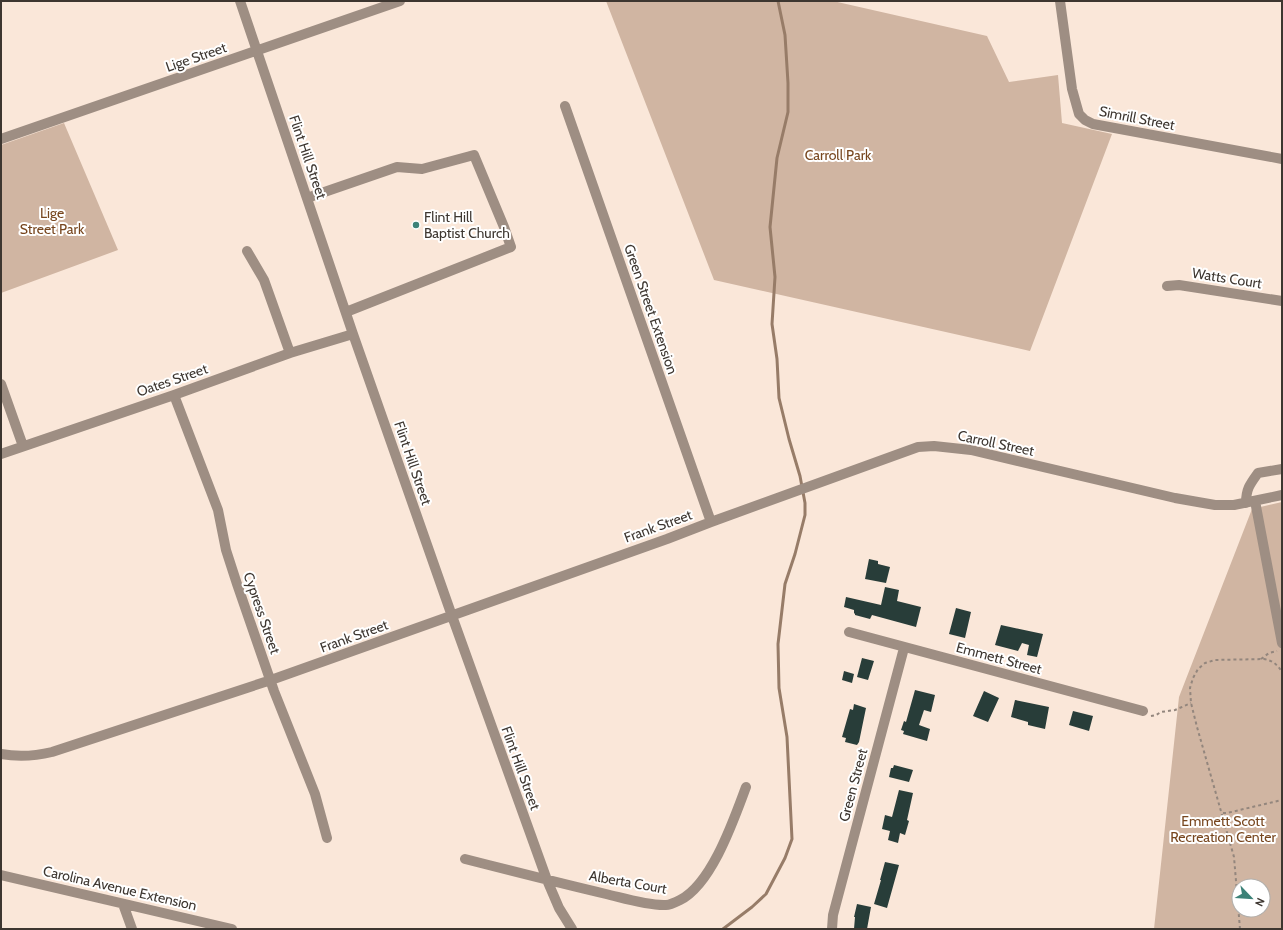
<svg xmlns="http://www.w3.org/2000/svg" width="1283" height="930" viewBox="0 0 1283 930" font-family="Cabin,sans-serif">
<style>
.green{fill:#d0b5a2;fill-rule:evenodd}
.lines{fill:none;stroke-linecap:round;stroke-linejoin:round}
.stream{stroke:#977c68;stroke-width:3}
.building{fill:#283d39}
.path{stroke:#93867d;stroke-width:2;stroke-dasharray:3 3;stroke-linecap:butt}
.minor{stroke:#9e8e83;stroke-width:10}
.poi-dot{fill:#3c8278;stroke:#fff;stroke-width:1.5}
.labels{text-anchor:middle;stroke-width:4;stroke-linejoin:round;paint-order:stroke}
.street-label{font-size:14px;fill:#3d3630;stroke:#fff}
.park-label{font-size:14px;fill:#77461e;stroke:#fff}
.poi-label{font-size:14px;fill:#3d3630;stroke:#fff;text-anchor:start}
</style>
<rect width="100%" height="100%" fill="#fae7d9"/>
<!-- green -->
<path class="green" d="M606 1H833L987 36 1009 82 1058 75 1062 123 1112 134 1030 351 714 280Z
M64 123 118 250 1 293V145Z
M1282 502V929H1154L1179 697 1252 509ZM1239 886H1263V910H1239Z"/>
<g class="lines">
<!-- stream -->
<path class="stream" d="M723 929 752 907 766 894 785 858 792 839 787 737 779 688 778 644 785 584 795 554 805 515V503L800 476 789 439 779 398 777 359 772 324 775 277 770 227 777 158 788 112V83L785 35 778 1"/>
</g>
<!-- building -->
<path class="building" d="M869 559 878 561V564L890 567 886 583 865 579Z
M885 587 899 590 897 601 921 607 916 627 872 615 870 619 855 615V614L854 613V610L844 607 846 597 881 605Z
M956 608 971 612 965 638 949 634Z
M1001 625 1043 634 1037 657 1027 655 1029 645 1022 643 1018 651 995 645Z
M862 658 874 661 868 680 857 677Z
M844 671 854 674 852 683 842 680Z
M915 690 935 695 931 712 924 710 919 725 930 729 927 741 903 734 904 731 901 730 904 721 906 722Z
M984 691 999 698 988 722 973 716Z
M1015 700 1049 707 1045 729 1028 725V722L1011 717Z
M854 704 866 708 859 742 857 745 845 742 846 738 842 737 850 709 853 710Z
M1073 711 1093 716 1089 731 1069 725Z
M894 765 913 770 909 782 889 777 891 768H893Z
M899 790 913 793 907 820 909 821 905 835 900 833 898 843 888 840 890 831 882 829 885 815 892 817Z
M885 862 899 865 887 908 874 904 881 880H880Z
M857 904 871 907 867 929H854L855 917H854Z"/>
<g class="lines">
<!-- path -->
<path class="path" d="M1261 659 1269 653 1277 651
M1151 716 1156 715 1161 712 1175 710 1191 703
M1223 813H1227L1282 800
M1240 929 1234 857 1197 727 1191 703 1190 688 1193 678 1198 669 1205 663 1215 660 1264 659C1273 661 1277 664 1282 672"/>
<!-- minor -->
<path class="minor" d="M240 1 353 334 452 616 547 880 559 908 572 929
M1060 1 1072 89 1079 114 1085 120 1093 124 1282 159
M565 106 711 522
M1 139 400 1
M307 198 397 167 422 169 474 155 504 227 511 247 346 312
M247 251 264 280 290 353
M1167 286 1179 285 1282 301
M1 384 23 446
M174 395 218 510 226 550 237 584 274 691 315 794 327 838
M1 454 174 395 290 353 353 334
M1255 501 1282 643
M1246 503C1246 489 1250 484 1258 473L1282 469
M849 632 1143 711
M1 754C18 757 35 756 52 752L271 680 667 539 711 522 918 447 934 446 971 450 1175 498 1215 505H1234L1282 495
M465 859C512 871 559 883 606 894 623 898 648 906 666 905 670 905 676 902 680 900 712 884 734 819 746 787
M1 875 232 929
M123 904 132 929
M832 929 833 915 904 648"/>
</g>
<!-- markers -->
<circle class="poi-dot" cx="416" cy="225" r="4"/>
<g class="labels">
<!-- street labels -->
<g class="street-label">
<text transform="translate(196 57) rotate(-19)" y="5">Lige Street</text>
<text transform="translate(1137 118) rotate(11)" y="5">Simrill Street</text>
<text transform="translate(308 157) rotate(71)" y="5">Flint Hill Street</text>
<text transform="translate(1227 278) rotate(9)" y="5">Watts Court</text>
<text transform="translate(651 309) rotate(71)" y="5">Green Street Extension</text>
<text transform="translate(172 380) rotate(-19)" y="5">Oates Street</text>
<text transform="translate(996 443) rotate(12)" y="5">Carroll Street</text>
<text transform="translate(413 463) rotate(71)" y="5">Flint Hill Street</text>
<text transform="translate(658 526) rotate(-20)" y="5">Frank Street</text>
<text transform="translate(262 613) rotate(71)" y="5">Cypress Street</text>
<text transform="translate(354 636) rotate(-20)" y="5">Frank Street</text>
<text transform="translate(999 658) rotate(15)" y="5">Emmett Street</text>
<text transform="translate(521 768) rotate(70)" y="5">Flint Hill Street</text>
<text transform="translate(853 785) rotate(-75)" y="5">Green Street</text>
<text transform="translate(628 882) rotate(10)" y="5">Alberta Court</text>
<text transform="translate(120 888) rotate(13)" y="5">Carolina Avenue Extension</text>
</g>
<!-- park labels -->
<g class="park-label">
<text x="838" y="160">Carroll Park</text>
<text x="52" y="218">Lige<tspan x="52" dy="16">Street Park</tspan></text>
<text x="1223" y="826">Emmett Scott<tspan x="1223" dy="16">Recreation Center</tspan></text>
</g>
<!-- poi labels -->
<g class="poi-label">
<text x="424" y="222">Flint Hill<tspan x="424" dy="16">Baptist Church</tspan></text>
</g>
</g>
<!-- border -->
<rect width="1283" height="930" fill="none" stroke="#3d3630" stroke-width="4"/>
<!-- north arrow -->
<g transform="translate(1251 898) rotate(115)"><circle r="19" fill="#ffffff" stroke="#b1afac"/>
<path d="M0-3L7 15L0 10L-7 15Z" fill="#3c8278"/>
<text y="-6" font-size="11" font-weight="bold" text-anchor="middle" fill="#3d3630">N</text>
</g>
</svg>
